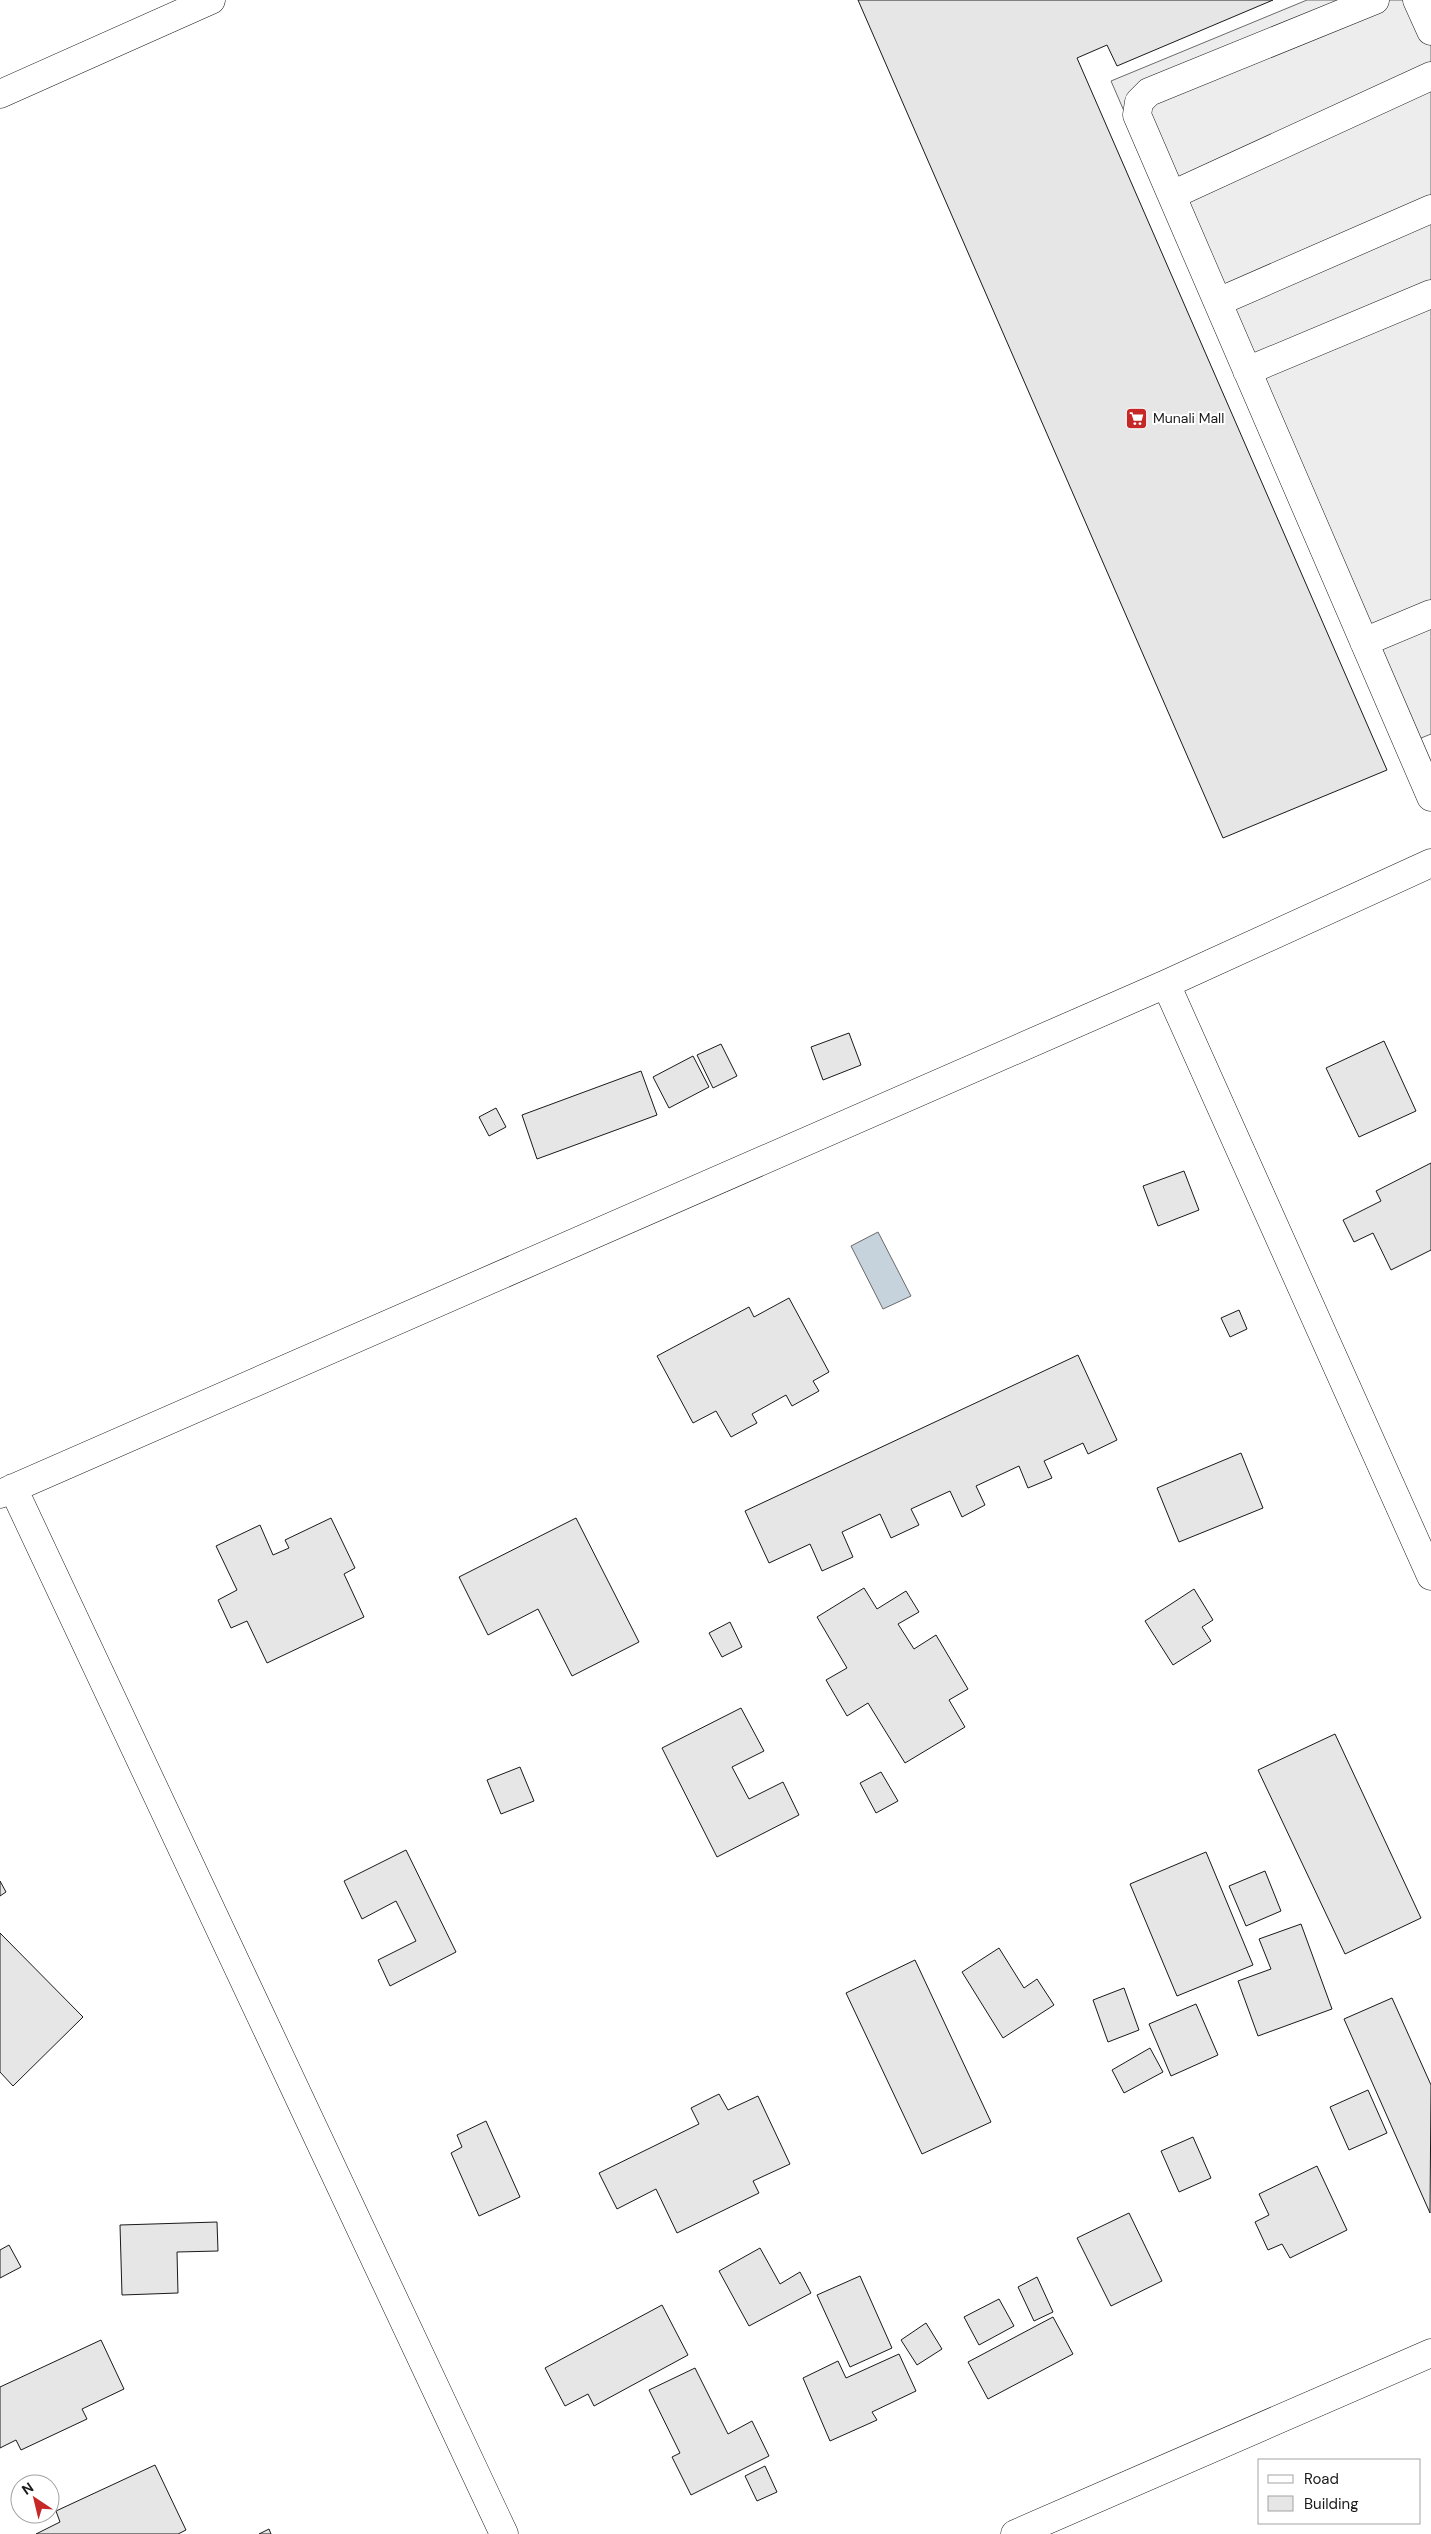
<svg xmlns="http://www.w3.org/2000/svg" width="1431" height="2534" viewBox="0 0 1431 2534" font-family="'DM Sans',sans-serif">
<style>
.parking{fill:#ededed;stroke:#6a6a6a}
.water{fill:#c6d2dc;stroke:#6a6a6a}
.building{fill:#e6e6e6;stroke:#1a1a1a}
.lines{fill:none;stroke-linecap:round;stroke-linejoin:round}
.minor-casing{stroke:#1a1a1a;stroke-width:29}
.minor{stroke:#fff;stroke-width:28}
.labels{text-anchor:middle;stroke-width:4;stroke-linejoin:round;paint-order:stroke}
.poi-label{font-size:14px;fill:#1a1a1a;stroke:#fff;text-anchor:start}
</style>
<rect width="100%" height="100%" fill="#fff"/>
<!-- parking -->
<path class="parking" d="M1307 0H1431V734L1399 747 1111 81Z"/>
<!-- water -->
<path class="water" d="M878 1232 911 1296 883 1309 851 1246Z"/>
<!-- building -->
<path class="building" d="M858 0H1273L1117 66 1107 45 1077 58 1387 770 1223 838Z
M849 1033 861 1065 823 1080 811 1047Z
M1384 1041 1416 1111 1359 1137 1326 1068Z
M721 1044 737 1076 713 1088 697 1055Z
M693 1056 709 1087 669 1108 653 1077Z
M641 1071 657 1115 537 1159 522 1115Z
M496 1108 506 1127 489 1136 479 1117Z
M1431 1163V1250L1391 1270 1373 1233 1354 1242 1343 1220 1381 1201 1376 1191Z
M1184 1171 1199 1210 1158 1226 1143 1186Z
M789 1298 829 1372 813 1381 819 1391 792 1406 786 1395 752 1414 757 1423 731 1437 716 1411 693 1423 657 1356 749 1307 754 1317Z
M1239 1310 1247 1329 1230 1337 1221 1318Z
M1078 1355 1117 1440 1088 1454 1083 1443 1044 1461 1052 1478 1028 1488 1019 1466 976 1486 985 1505 962 1517 950 1491 911 1509 919 1525 891 1538 880 1514 842 1532 853 1557 822 1571 810 1544 769 1563 745 1511Z
M1241 1453 1263 1508 1179 1542 1157 1488Z
M331 1518 355 1568 344 1574 364 1617 267 1663 247 1621 231 1628 218 1600 237 1590 216 1546 260 1525 273 1555 289 1548 285 1540Z
M576 1518 639 1642 572 1676 538 1609 488 1635 459 1577Z
M864 1588 877 1609 906 1591 919 1612 898 1624 914 1649 936 1635 968 1689 949 1700 965 1727 905 1763 868 1703 847 1716 826 1680 847 1668 817 1617Z
M1194 1589 1213 1620 1202 1627 1211 1641 1173 1665 1145 1621Z
M730 1622 742 1647 722 1657 709 1633Z
M741 1708 764 1751 732 1767 749 1799 783 1782 799 1815 717 1857 662 1748Z
M1335 1734 1421 1918 1345 1954 1258 1770Z
M520 1767 534 1801 501 1814 487 1780Z
M881 1772 898 1801 876 1813 860 1783Z
M406 1850 456 1952 390 1986 378 1960 416 1941 396 1901 362 1919 344 1881Z
M1206 1852 1253 1965 1177 1996 1130 1884Z
M1265 1871 1281 1911 1246 1926 1229 1886Z
M0 1881 6 1892 0 1896Z
M1301 1924 1332 2009 1258 2036 1238 1981 1271 1969 1259 1939Z
M0 1933 83 2017 13 2086 0 2072Z
M999 1948 1024 1988 1037 1979 1054 2005 1003 2038 962 1972Z
M915 1960 991 2122 922 2154 846 1993Z
M1124 1988 1139 2030 1108 2042 1093 2000Z
M1392 1998 1431 2085 1430 2213 1344 2019Z
M1196 2004 1218 2055 1171 2076 1149 2024Z
M1150 2048 1163 2072 1124 2093 1112 2070Z
M1368 2090 1387 2133 1349 2150 1330 2107Z
M719 2094 728 2110 758 2096 790 2164 753 2181 759 2193 677 2233 656 2189 617 2209 599 2173 699 2124 691 2108Z
M486 2121 520 2197 479 2216 451 2153 462 2147 457 2135Z
M1193 2137 1211 2178 1179 2192 1161 2151Z
M1317 2166 1347 2230 1290 2258 1282 2244 1268 2250 1255 2222 1269 2215 1259 2194Z
M1129 2213 1162 2281 1111 2306 1077 2238Z
M217 2222 218 2251 177 2252 178 2293 122 2295 120 2225Z
M9 2245 21 2267 0 2278V2250Z
M760 2248 780 2284 800 2272 811 2293 749 2326 719 2271Z
M860 2276 892 2348 850 2367 817 2295Z
M1037 2277 1053 2312 1034 2321 1018 2287Z
M999 2299 1014 2326 979 2345 964 2317Z
M662 2305 688 2355 594 2406 588 2394 565 2406 545 2368Z
M1053 2317 1073 2354 988 2399 968 2362Z
M926 2323 942 2349 917 2365 901 2340Z
M101 2340 124 2389 82 2409 87 2419 21 2450 16 2440 0 2448V2387Z
M899 2354 916 2391 872 2412 877 2420 830 2441 803 2378 838 2361 846 2378Z
M695 2368 728 2434 752 2421 769 2456 691 2495 672 2457 680 2453 649 2390Z
M155 2465 186 2530 178 2534H36L60 2522 56 2511Z
M765 2466 777 2492 757 2501 745 2476Z
M269 2529 271 2534H259Z"/>
<g class="lines">
<defs>
<path id="minor" d="M1375 0 1149 92 1139 102 1137 115 1431 797
M1417 0 1431 31
M0 94 211 0
M1172 195 1431 76
M1218 302 1431 209
M1247 371 1431 294
M1364 642 1431 614
M1166 984 1431 1576
M13 1488 504 2534
M0 1494 1166 984 1431 863
M1015 2534 1431 2353"/>
</defs>
<!-- minor casing -->
<use href="#minor" class="minor-casing"/>
<!-- minor -->
<use href="#minor" class="minor"/>
</g>
<!-- icons -->
<defs>
<symbol id="supermarket-square" viewBox="-11 -11 22 22"><rect x="-9" y="-9" width="18" height="18" rx="4" fill="#c62828" stroke="#fff"/><path d="M-6-5.5h2.5l.6 2H6L4.5 2H-2.5L-4.4-4H-6ZM-1.5 3.2a1.3 1.3 0 1 0 .1 0ZM3 3.2a1.3 1.3 0 1 0 .1 0Z" fill="#fff"/></symbol>
</defs>
<g fill-rule="evenodd">
<use href="#supermarket-square" x="1124" y="406" width="25" height="25"/>
</g>
<g class="labels">
<!-- poi labels -->
<g class="poi-label">
<text x="1153" y="423">Munali Mall</text>
</g>
</g>
<!-- legend -->
<rect x="1258" y="2459" width="162" height="65" fill="#ffffff" stroke="#a3a3a3"/>
<rect x="1268" y="2475" width="25" height="8" fill="#ffffff" stroke="#a3a3a3"/>
<text x="1304" y="2484" font-size="15" fill="#1a1a1a">Road</text>
<rect x="1268" y="2496" width="25" height="15" fill="#e6e6e6" stroke="#a3a3a3"/>
<text x="1304" y="2509" font-size="15" fill="#1a1a1a">Building</text>
<!-- north arrow -->
<g transform="translate(35 2499) rotate(325)"><circle r="24" fill="#ffffff" stroke="#a3a3a3"/>
<path d="M0-4L9 19L0 12L-9 19Z" fill="#c62828"/>
<text y="-8" font-size="14" font-weight="bold" text-anchor="middle" fill="#1a1a1a">N</text>
</g>
</svg>
